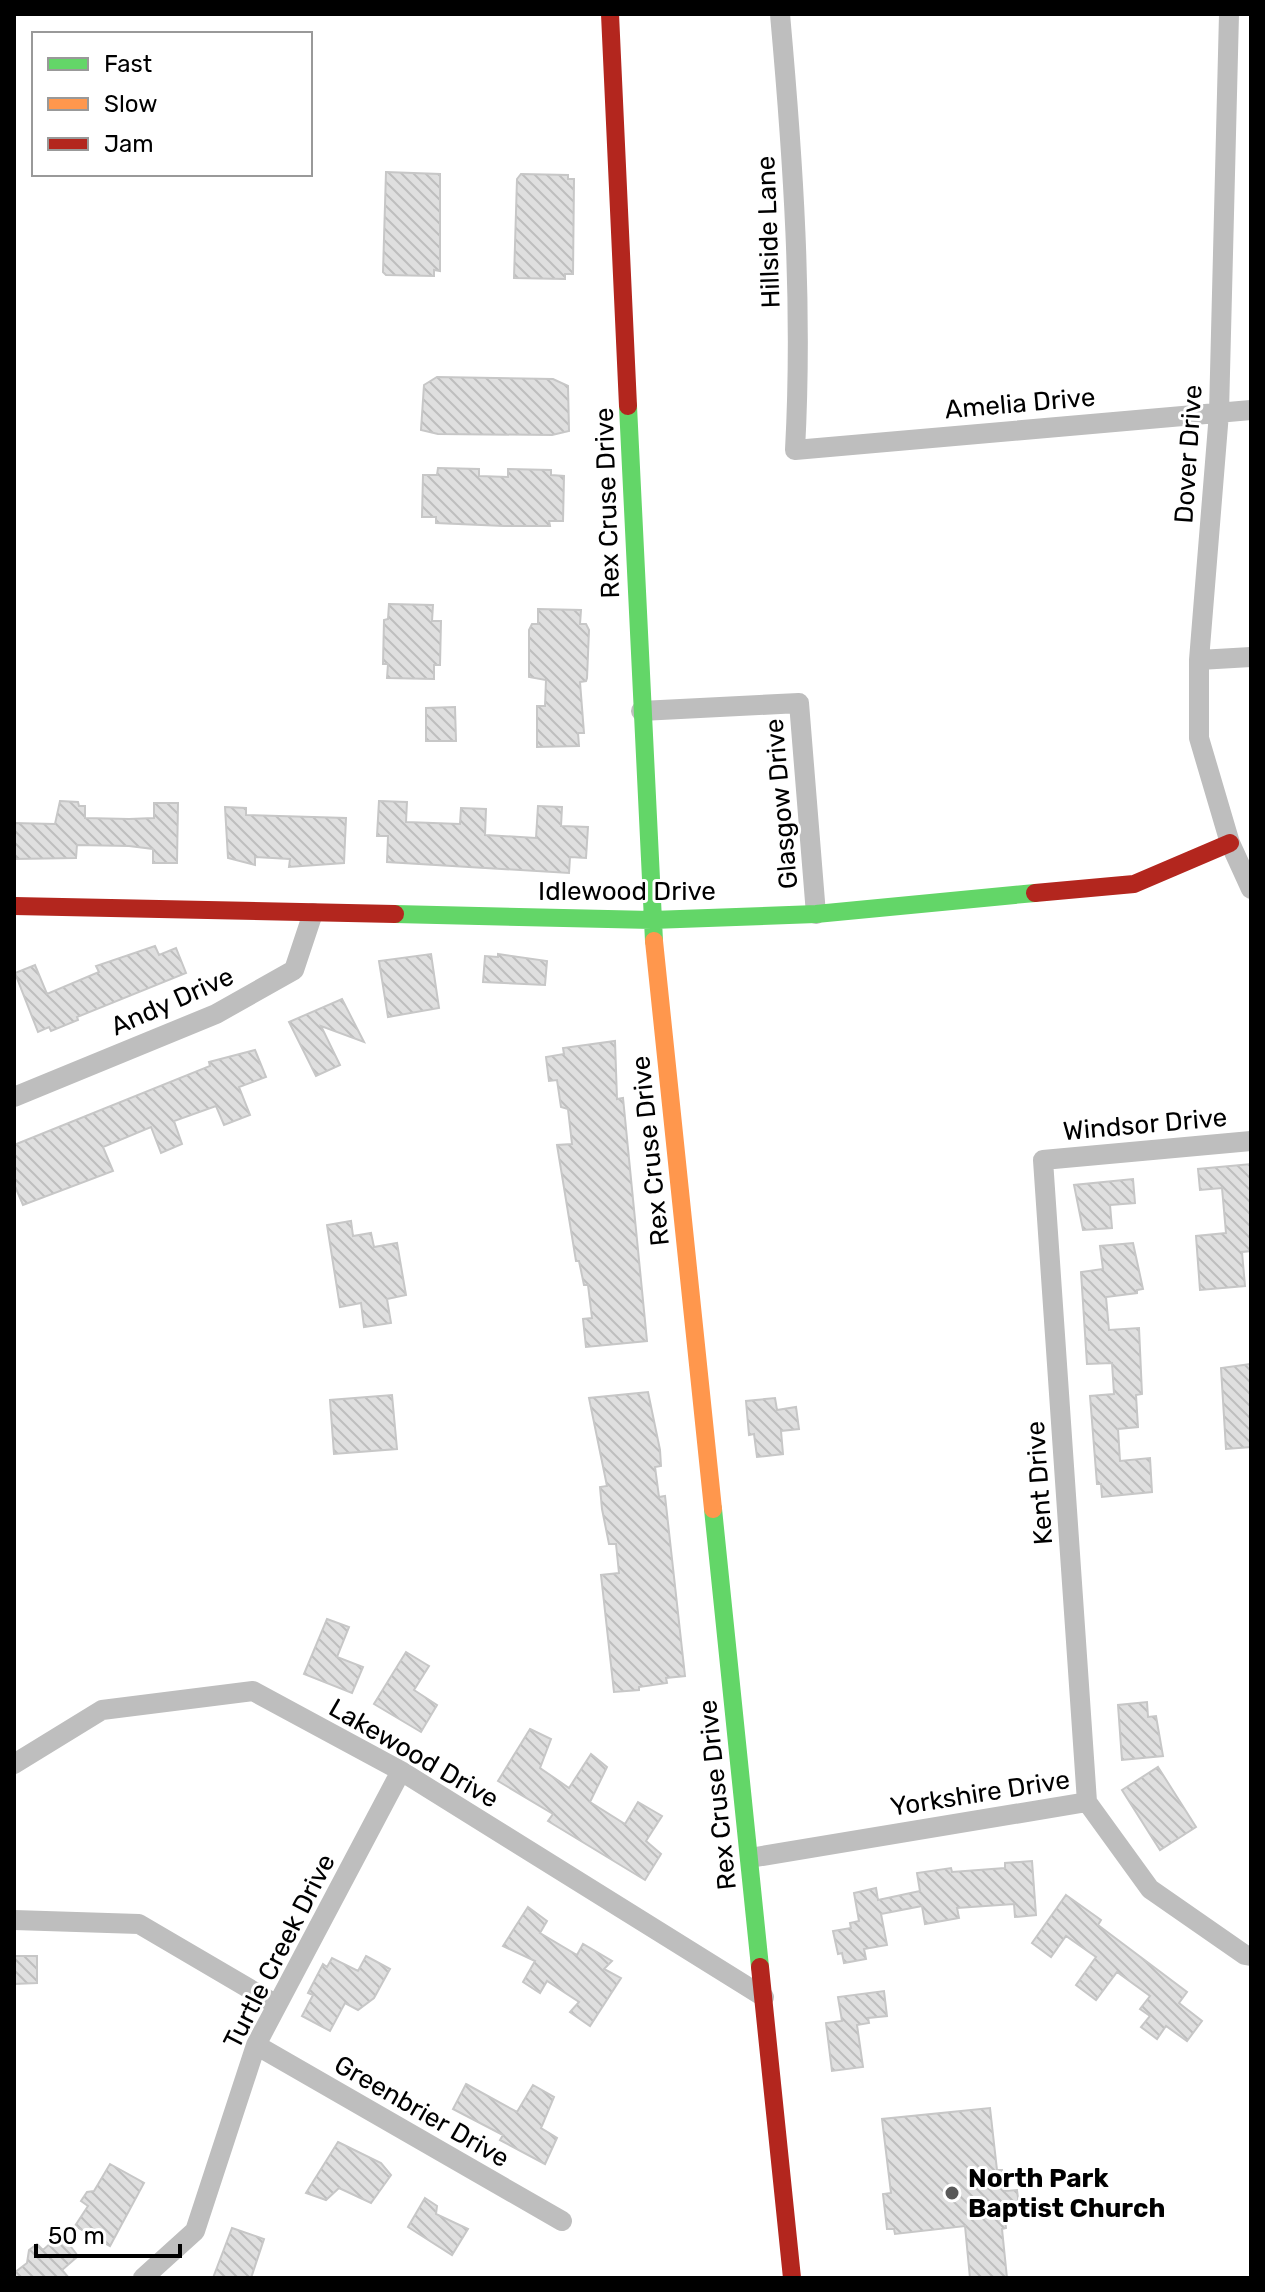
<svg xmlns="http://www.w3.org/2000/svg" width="1265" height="2292" viewBox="0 0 1265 2292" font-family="Rubik,sans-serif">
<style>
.building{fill:url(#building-back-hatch);stroke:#c7c7c7;stroke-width:2}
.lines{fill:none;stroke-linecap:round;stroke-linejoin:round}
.street{stroke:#bebebe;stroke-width:20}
.fast{stroke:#63d668;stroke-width:18}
.slow{stroke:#ff974d;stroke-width:18}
.jam{stroke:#b3261e;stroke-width:18}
.poi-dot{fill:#595959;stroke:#fff;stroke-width:3}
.labels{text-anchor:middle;stroke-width:6;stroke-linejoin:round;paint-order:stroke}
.street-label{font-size:26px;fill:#000;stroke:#fff}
.poi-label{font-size:26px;font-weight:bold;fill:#000;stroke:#fff;text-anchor:start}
</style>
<defs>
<pattern id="building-back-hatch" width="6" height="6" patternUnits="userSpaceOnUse" patternTransform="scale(2)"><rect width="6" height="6" fill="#dfdfdf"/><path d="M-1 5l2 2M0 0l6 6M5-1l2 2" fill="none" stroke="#bebebe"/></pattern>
</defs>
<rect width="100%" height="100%" fill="#fff"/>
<!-- building -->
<path class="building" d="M386 172 440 174V271L434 270V276L386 275 383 272Z
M521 174 568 175V179H574L573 274H565V279L514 278 517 179Z
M437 377 553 379 568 386 569 431 552 435 438 434 421 430 424 385Z
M438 468 479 469V476L508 477V469L551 470V475L564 476 563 521H549L550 526H504L436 523V517H422L423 475H437Z
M389 604 433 605 432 621H441L440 665H434V679L387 678 388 664H383L384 620 388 619Z
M538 609 581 610 580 624H586L589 630 587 678 586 681 580 682 584 733H578L579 746 537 747V706H545L546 680 529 677V630L532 624H538Z
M455 707 456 741H426V708Z
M60 801 78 802 79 806H85V818L129 819 154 818V803H178L177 863H153V849L129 846 77 845 76 858 14 859V823L55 824Z
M379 801 407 802 406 822 460 824 461 808 486 809 485 835 536 838 538 806 562 807 561 826 588 827 586 858 570 857 569 873 387 862 388 836H377Z
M225 807 246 808V815L346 818 344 863 289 867 290 859 255 857V865L228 858Z
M155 946 159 955 176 948 186 973 77 1017 78 1020 51 1031 49 1027 38 1032 15 973 35 965 47 994 99 972 96 966Z
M431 954 439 1008 388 1017 379 961Z
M498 954 547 961 545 985 483 982 485 956 498 957Z
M342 999 364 1042 321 1026 340 1065 316 1076 289 1022Z
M615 1041 617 1099 623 1098 647 1341 586 1347 583 1319 592 1318 588 1285H584L579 1261H576L557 1145 572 1144 568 1109 561 1107 557 1080 549 1081 546 1057 564 1054 563 1048Z
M255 1050 266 1077 239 1087 250 1115 224 1125 216 1106 174 1121 182 1144 161 1153 151 1127 103 1147 113 1171 23 1205 14 1184V1145L210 1066 209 1062Z
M1251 1164V1251L1242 1252 1245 1286 1200 1290 1196 1236 1226 1233 1222 1188 1200 1190 1198 1169Z
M1133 1179 1135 1203 1110 1205 1112 1228 1083 1230 1074 1185Z
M351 1221 353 1236 371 1233 374 1247 397 1243 406 1295 387 1299 391 1323 364 1327 361 1303 340 1307 327 1225Z
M1133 1243 1143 1289 1137 1290V1293L1106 1297 1109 1330 1139 1328 1142 1394 1136 1395 1138 1427 1118 1429 1120 1461 1150 1458 1152 1492 1102 1497 1101 1484H1097L1090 1396 1114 1394 1112 1363 1087 1364 1081 1272 1103 1269 1100 1246Z
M1251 1364V1447L1226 1449 1221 1368Z
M648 1392 660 1450 661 1466 655 1467 659 1497 665 1496 685 1676 666 1678 667 1683 639 1687V1690L614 1692 601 1575 619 1573 616 1544H609L602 1509 600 1487 607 1486 589 1398Z
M392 1395 397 1449 334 1454 330 1400Z
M775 1398 777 1410 796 1407 799 1429 781 1431 783 1454 757 1457 754 1434 749 1435 746 1401Z
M327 1619 349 1627 337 1657 363 1667 352 1693 304 1674Z
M406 1652 429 1666 414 1690 437 1705 421 1732 374 1704Z
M1147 1702 1148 1717 1156 1716 1163 1756 1122 1760 1118 1705Z
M530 1729 551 1739 540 1768 569 1788 591 1754 607 1767 590 1802 625 1824 638 1802 662 1816 646 1841 661 1854 645 1880 548 1821 553 1814 498 1781Z
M1158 1767 1196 1827 1160 1850 1122 1790Z
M1032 1861 1036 1915 1015 1917 1014 1904 957 1908 959 1918 925 1924 922 1906 881 1914 887 1945 864 1949 866 1959 844 1963 842 1953 838 1954 833 1931 851 1928 850 1923 859 1921 854 1893 876 1888 878 1900 920 1891 917 1873 951 1868 952 1872 1005 1868V1863Z
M1066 1895 1101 1920 1098 1925 1187 1992 1179 2003 1202 2021 1187 2041 1166 2026 1157 2039 1141 2027 1150 2016 1140 2009 1150 1996 1117 1972 1096 2000 1076 1985 1096 1957 1066 1936 1051 1957 1032 1943Z
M528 1907 547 1921 540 1933 577 1955 583 1944 612 1961 604 1969 621 1978 590 2026 570 2012 579 2002 547 1981 540 1993 523 1982 535 1961 503 1946Z
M14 1956H37V1983L14 1984Z
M366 1956 390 1969 374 1998 358 2010 345 2003 330 2031 302 2016 313 1995 308 1993 323 1964 327 1967 332 1958 358 1971Z
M884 1991 887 2016 868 2018 869 2023 857 2025 863 2067 832 2071 826 2023 842 2021 838 1997Z
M466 2084 517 2112 533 2085 554 2097 541 2128 557 2138 545 2164 500 2140 503 2135 453 2109Z
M990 2108 997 2170H1002L1005 2191 1017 2190 1019 2206 1004 2208 1006 2228 1002 2229 1007 2278H970L965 2226 895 2234 894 2229H887L883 2194 891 2193 882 2119Z
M338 2142 381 2163 391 2175 371 2203 339 2188 326 2200 306 2193Z
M110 2164 144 2183 110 2246 75 2226 88 2206 81 2201 87 2192 94 2191Z
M425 2198 437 2206 436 2214 468 2229 452 2255 408 2227Z
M232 2228 264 2239 251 2278H213Z
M61 2234 78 2256 62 2270 69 2278H14V2273L27 2263 29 2250 37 2244 43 2250Z"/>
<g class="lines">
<!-- street -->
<path class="street" d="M780 14C793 159 803 304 795 450L1251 410
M1229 14 1219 413 1199 660V738L1230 843 1251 889
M1199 660 1251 657
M641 711 799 703 816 914
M14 1097 216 1014 294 970 313 913
M14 1764 102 1710 253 1691 401 1771 764 1997
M1087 1802 1043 1160 1251 1141
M1087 1802 1150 1889 1245 1955 1251 1956
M750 1858 1087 1802
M14 1920 139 1924 277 2005
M256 2045 562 2221
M143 2278 195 2231 256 2045 401 1771"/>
<!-- fast -->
<path class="fast" d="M628 406 654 941
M395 914 652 920 816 914 1035 893
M713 1509 760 1967"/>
<!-- slow -->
<path class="slow" d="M654 941 713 1509"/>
<!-- jam -->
<path class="jam" d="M610 14 628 406
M1035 893 1134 884 1230 843
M14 906 395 914
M760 1967 792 2278"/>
</g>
<!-- markers -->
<circle class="poi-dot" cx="952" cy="2193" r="8"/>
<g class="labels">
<!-- street labels -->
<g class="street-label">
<text transform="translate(768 232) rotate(-92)" y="9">Hillside Lane</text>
<text transform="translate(1020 403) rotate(-5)" y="9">Amelia Drive</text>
<text transform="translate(1188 454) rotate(-86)" y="9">Dover Drive</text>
<text transform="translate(607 503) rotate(-92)" y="9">Rex Cruse Drive</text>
<text transform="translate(781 804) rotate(-95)" y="9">Glasgow Drive</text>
<text x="627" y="900">Idlewood Drive</text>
<text transform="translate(172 1001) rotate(-24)" y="9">Andy Drive</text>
<text transform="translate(1145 1124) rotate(-5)" y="9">Windsor Drive</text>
<text transform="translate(650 1151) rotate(-96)" y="9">Rex Cruse Drive</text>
<text transform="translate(1039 1483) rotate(-94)" y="9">Kent Drive</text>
<text transform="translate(414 1753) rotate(30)" y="9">Lakewood Drive</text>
<text transform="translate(980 1793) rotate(-9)" y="9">Yorkshire Drive</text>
<text transform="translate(717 1795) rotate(-96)" y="9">Rex Cruse Drive</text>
<text transform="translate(279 1951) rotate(-63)" y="9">Turtle Creek Drive</text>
<text transform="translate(422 2111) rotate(30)" y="9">Greenbrier Drive</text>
</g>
<!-- poi labels -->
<g class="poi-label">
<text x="968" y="2187">North Park<tspan x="968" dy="30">Baptist Church</tspan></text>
</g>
</g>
<!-- border -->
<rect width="1265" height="2292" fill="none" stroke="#000000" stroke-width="32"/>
<!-- legend -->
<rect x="32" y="32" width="280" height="144" fill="#ffffff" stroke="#999999" stroke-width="2"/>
<rect x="48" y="58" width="40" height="12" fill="#63d668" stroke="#999999" stroke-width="2"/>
<text x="104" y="72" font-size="24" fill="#000000">Fast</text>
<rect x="48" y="98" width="40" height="12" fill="#ff974d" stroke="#999999" stroke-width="2"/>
<text x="104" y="112" font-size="24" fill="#000000">Slow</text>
<rect x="48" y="138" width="40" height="12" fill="#b3261e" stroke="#999999" stroke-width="2"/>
<text x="104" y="152" font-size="24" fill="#000000">Jam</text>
<!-- scale -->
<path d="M36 2244v12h144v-12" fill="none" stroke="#000000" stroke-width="4"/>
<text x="48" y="2244" font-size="24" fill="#000000" stroke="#ffffff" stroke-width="6" paint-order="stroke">50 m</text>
</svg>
